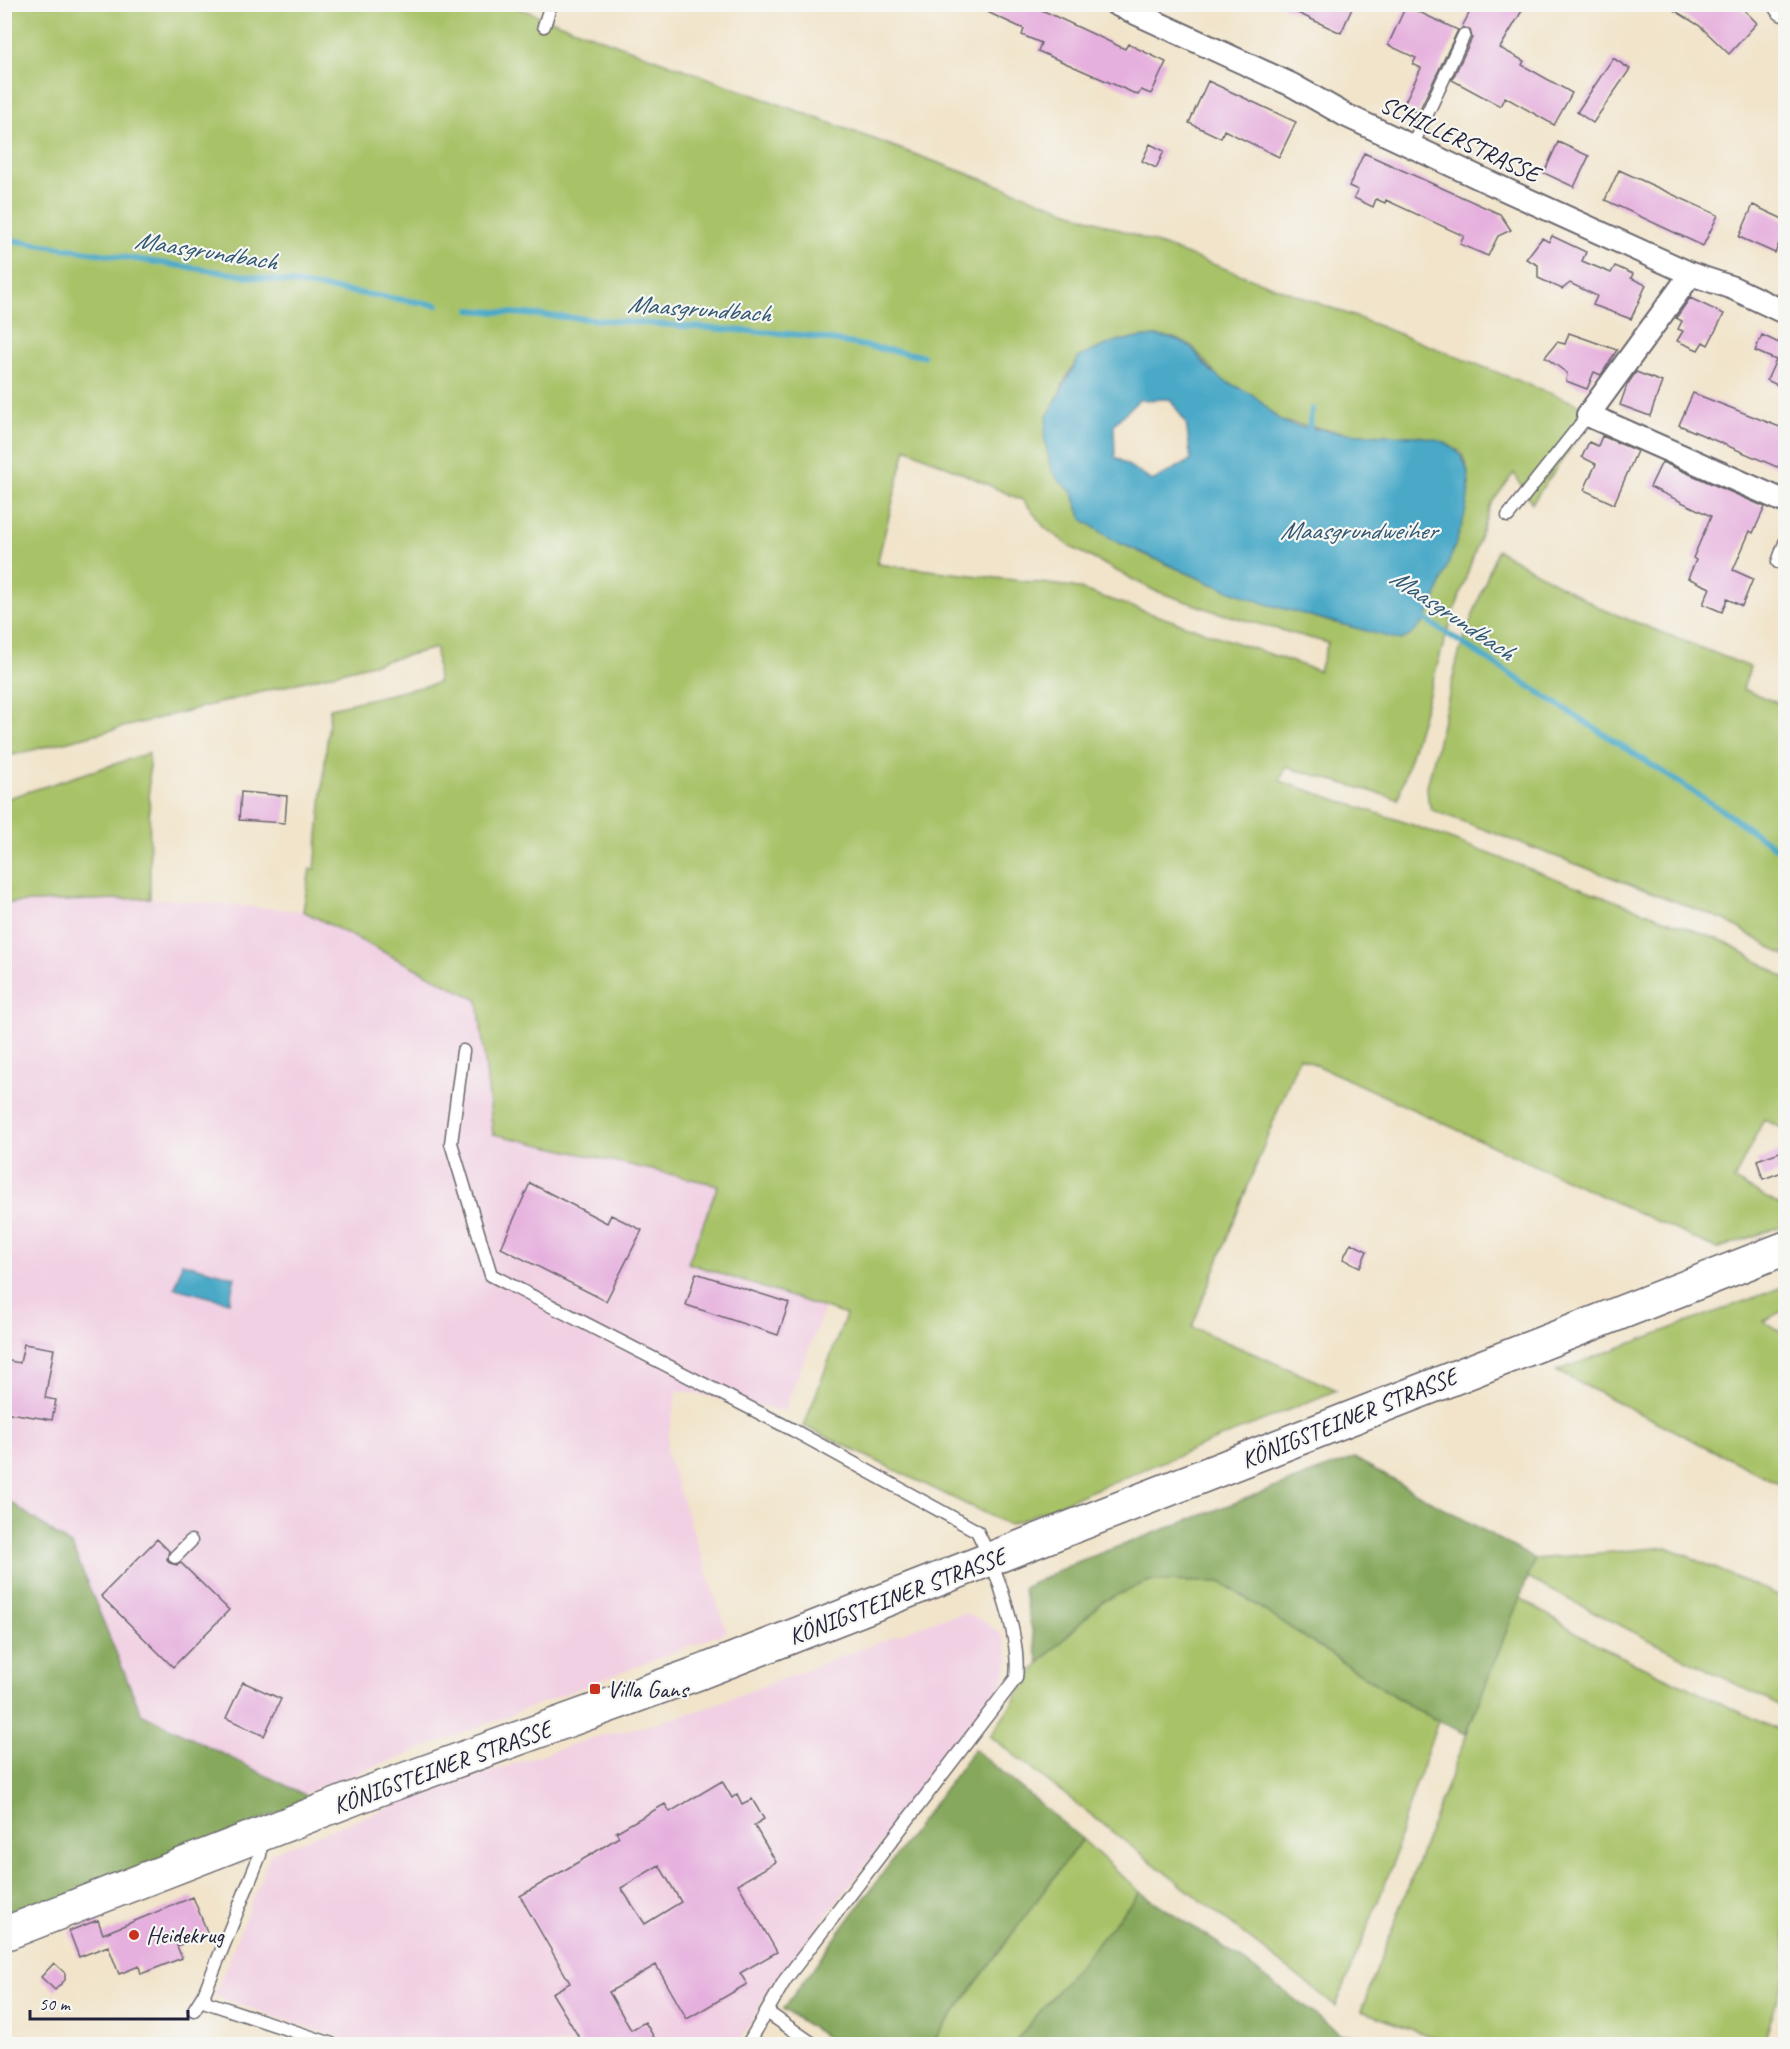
<svg xmlns="http://www.w3.org/2000/svg" width="1790" height="2049" viewBox="0 0 1790 2049" font-family="Caveat,sans-serif">
<style>
.built{fill:#f1d0e3}
.green{fill:#a8c268;stroke:#657252;stroke-width:1.5;fill-rule:evenodd}
.forest{fill:#86a85c;stroke:#54654c;stroke-width:1.5}
.water{fill:#48a9c7;stroke:#356681;stroke-width:1.5;fill-rule:evenodd}
.lines{fill:none;stroke-linecap:round;stroke-linejoin:round}
.stream{stroke:#48a9c7;stroke-width:6}
.building{fill:#e6b0de;fill-rule:evenodd}
.lane-casing{stroke:#6a666d;stroke-width:15}
.street-casing{stroke:#6a666d;stroke-width:26}
.secondary-casing{stroke:#6a666d;stroke-width:36}
.lane{stroke:#fff;stroke-width:12}
.street{stroke:#fff;stroke-width:22}
.secondary{stroke:#fff;stroke-width:33}
.poi-dot{fill:#c8321e;stroke:#f6f6f2;stroke-width:2}
.labels{text-anchor:middle;stroke-width:4.5;stroke-linejoin:round;paint-order:stroke}
.street-label{font-size:24px;fill:#22223b;stroke:#f6f6f2}
.poi-label{font-size:24px;fill:#22223b;stroke:#f6f6f2;text-anchor:start}
.water-label{font-size:26px;font-style:italic;fill:#315873;stroke:#f6f6f2}
</style>
<rect width="100%" height="100%" fill="#f6f6f2"/>
<filter id="ink" filterUnits="userSpaceOnUse"><feTurbulence type="fractalNoise" baseFrequency=".0167" numOctaves="2"/><feDisplacementMap in="SourceGraphic" scale="12" xChannelSelector="R" yChannelSelector="G"/><feConvolveMatrix kernelMatrix="1 2 1 2 8 2 1 2 1" color-interpolation-filters="sRGB"/></filter>
<filter id="wash" filterUnits="userSpaceOnUse"><feTurbulence type="fractalNoise" baseFrequency=".008" numOctaves="4" result="noise"/><feDisplacementMap in="SourceGraphic" scale="24" xChannelSelector="R" yChannelSelector="G"/><feGaussianBlur stdDeviation="1.35" result="paint"/><feColorMatrix in="noise" values="0 0 0 0 0 0 0 0 0 0 0 0 0 0 0 0 0 1.4 0 .05"/><feComposite in="paint" operator="in"/></filter>
<g filter="url(#wash)">
<rect width="100%" height="100%" fill="#f1e4ca"/>
<!-- built -->
<path class="built" d="M150 898 303 911 478 1000 493 1134 718 1185 688 1264 825 1308 784 1411 677 1390 666 1451 727 1632 303 1794 141 1713 72 1546 5 1498V903Z
M964 1614 981 1619 1004 1637 1009 1661 1001 1686 767 1993 738 2044H349L342 2039 214 1996 271 1853 435 1790 592 1738 661 1722 700 1710 940 1619Z"/>
<!-- green -->
<path class="green" d="M250 4 251 7 262 4 510 5 1348 314 1596 411 1532 503 1514 473 1491 504 1445 639 1398 799 1286 767 1280 781 1410 824 1728 943 1785 978V1130L1764 1119 1734 1180 1785 1208V1225L1717 1249 1299 1057 1192 1327 1337 1390 1009 1525 804 1426 846 1315 688 1263 718 1185 493 1134 478 1000 303 911 310 869H315L330 708 438 683 436 648 5 757V5ZM1155 336 1174 338 1192 346 1219 378 1252 395 1281 421 1357 435 1418 436 1460 451 1466 462 1469 486 1333 623 1212 584 1113 540 1082 519 1072 492 1060 392 1064 381 1079 357 1116 341ZM906 448 1024 501 1045 528 1073 548 1153 590 1219 613 1328 643 1319 671 1074 587 877 564Z
M1497 550 1602 609 1750 667 1743 689 1785 706V956L1725 920 1432 810 1428 801 1427 787 1459 653Z
M149 753 150 898 5 903V799Z
M1785 1286V1310L1764 1321 1785 1335V1487L1556 1371Z
M1667 1547 1785 1599V1709L1527 1578 1535 1559Z
M1149 1581 1221 1582 1414 1709 1438 1721 1404 1819 1393 1864 1336 2006 990 1736 1039 1663 1102 1601Z
M1519 1597 1595 1644 1785 1733V1975L1763 2044H1452L1361 2011Z
M1082 1839 1140 1892 1013 2044H931Z"/>
<!-- forest -->
<path class="forest" d="M1354 1458 1535 1559 1466 1734 1414 1709 1221 1582 1149 1581 1103 1601 1039 1663 1023 1588 1077 1562Z
M5 1498 72 1546 141 1713 313 1799 5 1922Z
M974 1749 1082 1839 931 2044H837L783 2009Z
M1140 1892 1236 1955 1341 2034 1452 2044H1013Z"/>
<!-- water -->
<path class="water" d="M1155 336C1205 341 1189 357 1221 379 1231 385 1243 389 1253 395 1263 402 1270 413 1280 420 1291 428 1311 427 1324 430 1354 436 1385 434 1415 436 1497 441 1466 517 1447 567 1438 591 1427 633 1400 640L1266 604 1212 584 1113 540 1082 519 1072 492 1058 480 1050 466 1044 436 1047 417 1079 357 1116 341ZM1170 399 1186 423 1191 460 1152 481 1115 457 1114 424 1139 400Z
M182 1263 235 1277 229 1302 175 1288Z"/>
<g class="lines">
<!-- stream -->
<path class="stream" d="M4 239 437 305
M470 310 802 335 923 356
M1308 435 1312 409
M1420 616 1728 814 1786 855"/>
</g>
<g id="blocks">
<!-- building -->
<path class="building" d="M970 4H1029L1125 49 1128 44 1166 62 1151 94 1141 90 1138 95 1038 51 1041 43 1022 35 1024 29Z
M1278 4H1354L1341 33Z
M1474 4H1526L1500 48 1524 61 1522 65 1572 93 1554 125 1505 97 1500 106 1452 80 1472 38 1470 30 1462 27Z
M1664 4H1738L1757 23 1729 54 1700 26Z
M1406 6 1458 30 1418 113 1403 106 1421 68 1413 64 1416 58 1388 45Z
M1613 58 1630 69 1593 123 1577 112Z
M1208 81 1296 122 1279 157 1224 130 1221 138 1189 123Z
M1558 142 1589 156 1574 187 1544 173Z
M1150 144 1164 151 1156 168 1142 161Z
M1364 153 1500 214 1511 230 1498 236 1488 256 1460 244 1464 236 1386 200 1385 203 1376 199 1373 207 1354 198 1358 190 1349 186Z
M1619 170 1718 215 1703 246 1605 200Z
M1753 205 1785 220V229L1775 253 1739 237Z
M1552 236 1586 252 1582 261 1611 273 1615 266 1633 274 1631 278 1646 285 1631 319 1593 305 1597 296 1570 283 1562 289 1538 278V265L1526 259 1542 238 1549 242Z
M1690 298 1724 314 1708 345 1703 342 1698 350 1677 341 1683 331 1678 329 1682 321 1676 318Z
M1569 333 1617 350 1601 375 1594 372 1587 389 1566 381 1567 373 1545 357 1557 342 1565 344Z
M1762 335 1783 345 1785 340V389L1767 380 1776 360 1755 351Z
M1636 372 1662 382 1650 416 1620 405 1627 385Z
M1693 393 1785 429V453L1781 464 1777 467 1679 425Z
M1602 436 1637 451 1614 504 1584 490 1596 464 1582 457 1589 442 1598 446Z
M1662 462 1765 507 1753 533 1750 531 1733 570 1753 579 1742 606 1727 599 1722 612 1703 604 1710 588 1688 578 1696 560 1693 558 1711 516 1650 487Z
M241 792 287 796 285 823 239 820Z
M1785 1150V1171L1763 1179 1757 1160Z
M530 1183 607 1223 611 1215 642 1230 606 1301 501 1248Z
M1351 1243 1367 1251 1360 1267 1343 1259Z
M696 1273 789 1303 778 1335 686 1305Z
M24 1344 54 1349 45 1398 56 1400 52 1420 4 1412V1360L20 1363Z
M157 1539 169 1551 167 1559 170 1563 177 1565 181 1563 229 1610 173 1667 101 1596Z
M243 1682 281 1699 264 1736 226 1718Z
M722 1781 732 1798 737 1794 742 1804 752 1799 764 1819 754 1825 776 1862 738 1884 777 1952 740 1973 747 1984 687 2019 656 1965 609 1992 631 2030 645 2022 658 2044H583L552 1993 570 1983 520 1896 592 1854 619 1837 616 1832 665 1804 670 1812ZM659 1865 681 1902 645 1924 621 1888Z
M193 1897 208 1934 177 1946 182 1958 141 1974 139 1966 119 1974 108 1946 79 1957 69 1931 98 1920 103 1934Z
M54 1963 65 1973V1980L55 1990 41 1977Z"/>
</g>
</g>
<g filter="url(#ink)">
<use href="#blocks" fill-opacity="0" stroke="#6a666d" stroke-width="1.5"/>
<g class="lines">
<defs>
<path id="lane" d="M544 26 551 4
M1412 146 1464 35
M1508 516 1588 415
M1778 562 1786 540
M463 1051 451 1143 491 1275 793 1430 977 1531C996 1567 1021 1638 1016 1678L785 1980 748 2044
M175 1557 191 1541
M204 1994 206 2002 332 2044
M194 2010 204 1994 260 1855 261 1836
M767 2012 813 2044"/>
<path id="street" d="M1116 4 1292 85 1345 115 1484 180 1691 274 1733 288 1786 313
M1691 274 1588 415 1786 502"/>
<path id="secondary" d="M1785 4 1786 5
M4 1934 365 1794 701 1672 1786 1248"/>
</defs>
<!-- lane casing -->
<use href="#lane" class="lane-casing"/>
<!-- street casing -->
<use href="#street" class="street-casing"/>
<!-- secondary casing -->
<use href="#secondary" class="secondary-casing"/>
<!-- lane -->
<use href="#lane" class="lane"/>
<!-- street -->
<use href="#street" class="street"/>
<!-- secondary -->
<use href="#secondary" class="secondary"/>
</g>
</g>
<!-- markers -->
<g class="poi-dot">
<rect x="589" y="1683" width="12" height="12" rx="3"/>
<circle cx="134" cy="1935" r="6"/>
</g>
<g class="labels">
<!-- street labels -->
<g class="street-label">
<text transform="translate(1460 139) rotate(25)" y="8">SCHILLERSTRASSE</text>
<text transform="translate(1349 1418) rotate(-22)" y="8">KÖNIGSTEINER STRASSE</text>
<text transform="translate(897 1596) rotate(-21)" y="8">KÖNIGSTEINER STRASSE</text>
<text transform="translate(442 1767) rotate(-20)" y="8">KÖNIGSTEINER STRASSE</text>
</g>
<!-- poi labels -->
<g class="poi-label">
<text x="607" y="1697">Villa Gans</text>
<text x="146" y="1943">Heidekrug</text>
</g>
<!-- water labels -->
<g class="water-label">
<text transform="translate(206 250) rotate(9)" y="9">Maasgrundbach</text>
<text transform="translate(699 308) rotate(4)" y="9">Maasgrundbach</text>
<text x="1358" y="539">Maasgrundweiher</text>
<text transform="translate(1453 614) rotate(34)" y="9">Maasgrundbach</text>
</g>
</g>
<!-- margin -->
<rect width="1790" height="2049" fill="none" stroke="#f6f6f2" stroke-width="24"/>
<!-- scale -->
<path d="M30 2010v9h158v-9" fill="none" stroke="#22223b" stroke-width="3"/>
<text x="39" y="2010" font-size="18" fill="#22223b" stroke="#f6f6f2" stroke-width="4.5" paint-order="stroke">50 m</text>
</svg>
